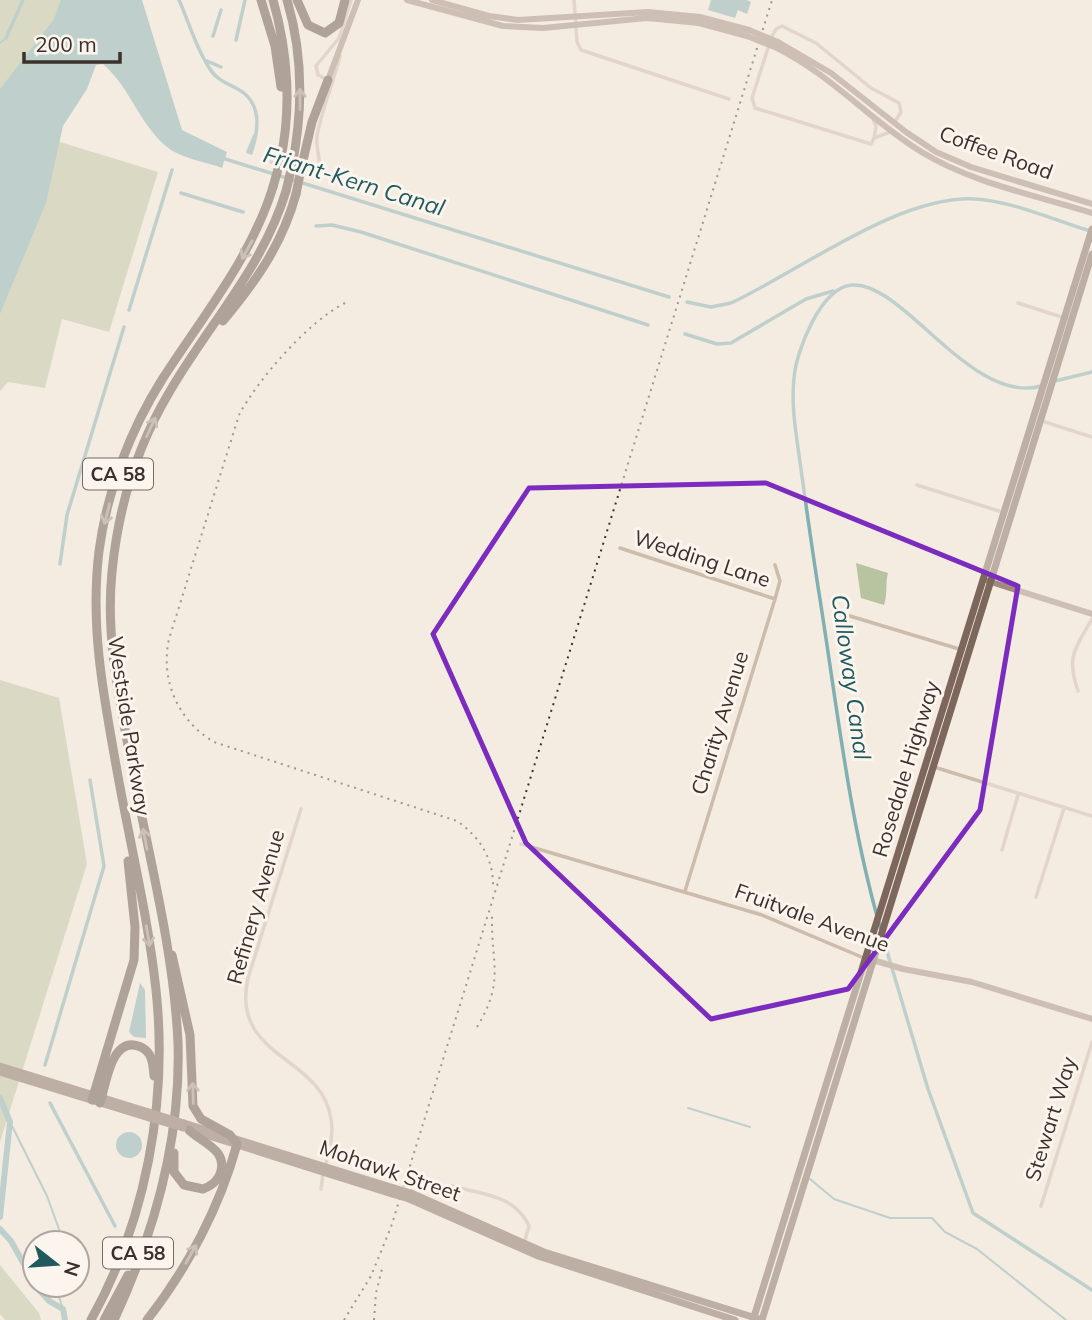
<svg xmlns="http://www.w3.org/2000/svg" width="1092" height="1320" viewBox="0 0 1092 1320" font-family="Mulish,sans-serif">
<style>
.green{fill:#b8c4a0}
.water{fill:#7fb0b2}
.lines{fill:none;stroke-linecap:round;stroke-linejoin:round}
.stream{stroke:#7fb0b2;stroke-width:2}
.canal{stroke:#7fb0b2;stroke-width:3.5}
.river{stroke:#7fb0b2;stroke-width:6}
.street{stroke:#cdbbac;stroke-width:3.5}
.secondary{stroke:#a18a7d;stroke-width:6}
.primary{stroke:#7d675c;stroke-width:7}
.highway{stroke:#5c4a42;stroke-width:9}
.rail{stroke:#3b302b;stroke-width:2;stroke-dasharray:2 5;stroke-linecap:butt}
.secondary-bridge{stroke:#a18a7d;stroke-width:6}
.primary-bridge{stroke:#7d675c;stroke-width:7}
.highway-bridge{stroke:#5c4a42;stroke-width:9}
.oneway{stroke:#9c8e87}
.marked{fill:none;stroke:#7b2cbf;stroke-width:5;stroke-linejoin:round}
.labels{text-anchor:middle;stroke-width:6;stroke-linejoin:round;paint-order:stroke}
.shield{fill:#fbf5ee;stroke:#756b66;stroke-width:2}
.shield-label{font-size:19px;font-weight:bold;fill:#3b302b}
.street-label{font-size:21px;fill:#3b302b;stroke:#fbf5ee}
.water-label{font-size:23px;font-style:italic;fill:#1f5a5e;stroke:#fbf5ee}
</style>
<rect width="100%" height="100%" fill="#f4ebe1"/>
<!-- green -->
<path class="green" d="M0 0H70L34 134 158 172 109 332 62 319 45 388 8 382 0 391Z
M856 563 888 573C885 584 888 593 884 605L861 598Z
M0 680 59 698 87 864 0 1142Z
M0 1265 39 1313 41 1320H5L0 1314Z"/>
<!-- water -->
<path class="water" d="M61 0H142L182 130 227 152 222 168C206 162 185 159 171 150 141 129 131 88 103 64L96 65 87 89 63 126 46 203 0 314V89L54 19Z
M711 0H747L751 2 747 14 738 10 735 18 708 10Z
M140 983 145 990 146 1038 134 1037 129 1032Z
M116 1145a13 13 0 1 1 26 0a13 13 0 1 1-26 0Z"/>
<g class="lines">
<!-- stream -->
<path class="stream" d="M0 43 6 38
M688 1108 750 1127
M10 1122 47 1196 64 1243
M810 1179 834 1199 890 1218H932L945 1232 977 1249 1066 1320
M60 1285 58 1294 63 1309"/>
<!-- canal -->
<path class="canal" d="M179 0C189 22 196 49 210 69 216 79 226 83 236 88 263 102 259 129 251 153
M213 36 221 10
M6 38 23 0
M236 40 245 0
M207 61 221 67
M248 152 255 135
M222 158 669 297
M181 193 243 212
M316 226 332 225 361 232 648 325
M687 302 711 307 731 303C802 270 898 195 976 199 1015 202 1053 220 1090 231
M129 310 172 170
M685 334 717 344 731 343 806 299 833 291
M1055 381 1092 372
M60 564 67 515 124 327
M881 930C849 821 837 705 819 593 812 549 806 505 800 462 796 433 791 406 794 378 796 351 821 287 852 285 903 281 972 406 1041 386
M883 938 928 1089 973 1213 1092 1290
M45 1065 104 866 90 780
M50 1103 115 1226"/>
<!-- river -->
<path class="river" d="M0 1098 10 1122 0 1217
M0 1229 11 1241 35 1284
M35 1285 49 1301 63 1309 65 1320"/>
<!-- street -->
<path class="street" d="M574 0 577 42 581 50 729 99
M771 38 776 29 782 26 816 43 871 88 899 103 901 112 894 123
M769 45 752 98 755 108 871 144 874 138
M326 79 318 75 316 66 339 38 351 0
M873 119 876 126 874 138 890 132
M271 162 289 167
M304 171 317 174C323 160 315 150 317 136 322 109 333 83 340 56
M1018 303 1071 320
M1042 421 1092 437
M917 485 1002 512
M620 548 775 599
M850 616 959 649
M1078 691C1066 656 1075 649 1092 619
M934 767 1092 816
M301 809 248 978C230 1059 322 1055 331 1119 334 1135 329 1151 325 1167
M521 844 762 915 864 958
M1002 850 1018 795
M685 891 775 599 780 581 775 565
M1036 897 1064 808
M452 1186C482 1194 515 1195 529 1226L524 1243
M321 1189 323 1174
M1041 1206 1092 1042"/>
<!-- secondary -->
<path class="secondary" d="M407 0 503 26 543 28 647 18 699 23 747 36
M432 0 489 16 518 20 648 12 700 17 749 30
M778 42 831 73 906 132 936 152 971 167 1092 204
M777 48C831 75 870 120 920 151 971 183 1035 195 1092 213
M328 80 358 0
M988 581 1092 614
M866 958 903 969 972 982 1092 1019"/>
<!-- primary -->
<path class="primary" d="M0 1066 149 1112
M0 1072 149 1118
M184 1123 394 1188
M193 1131 392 1194
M411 1193 544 1252 759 1319
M409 1199 538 1256 735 1320
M753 1320 1092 229
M762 1320 1092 254"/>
<!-- highway -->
<path class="highway" d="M261 0 275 46 281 87
M273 0C288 52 292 109 280 162
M287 0C303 54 303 111 292 166
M297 0 308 25 325 33 339 23 345 0
M301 169 312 122 328 80
M223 321C256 281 282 245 296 194
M92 1100 134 960 135 927 128 861
M100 1103C106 1085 111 1034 141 1047 153 1053 153 1065 154 1076
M174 1153V1172L184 1185 203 1189C211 1186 217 1182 220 1174 229 1150 202 1143 189 1130
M91 1320C146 1221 168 1102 156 990 148 915 129 840 116 765 103 693 90 625 99 551 107 491 130 430 163 378 203 316 251 258 273 187
M104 1320 128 1275
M114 1320C154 1234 181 1139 178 1043 174 953 150 861 133 773 121 705 105 641 112 572 118 509 137 446 170 391 209 324 263 267 286 191
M147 1320C187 1269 220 1207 237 1144L230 1135 201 1119 193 1106 190 1035 172 955"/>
<!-- rail -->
<path class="rail" d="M345 303C309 321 258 379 239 415L169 639C160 680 178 721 214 742L457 821C480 837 494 859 493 888
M477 1027C505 981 491 964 492 916
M344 1320 371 1276 391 1227 772 0
M374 1320 376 1293 382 1269"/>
<!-- secondary-bridge -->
<path class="secondary-bridge" d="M749 30 778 42
M747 36 777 48"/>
<!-- primary-bridge -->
<path class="primary-bridge" d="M149 1112 184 1123
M149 1118 183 1128
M394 1188 411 1193
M392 1194 409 1199"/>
<!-- highway-bridge -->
<path class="highway-bridge" d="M273 187 280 162
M286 191 292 166
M296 194 301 169"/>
</g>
<!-- one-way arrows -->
<defs><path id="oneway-shaft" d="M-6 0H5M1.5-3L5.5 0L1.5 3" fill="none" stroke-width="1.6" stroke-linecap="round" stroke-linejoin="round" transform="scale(1.75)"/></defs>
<g class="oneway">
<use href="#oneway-shaft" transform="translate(300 99) rotate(-90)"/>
<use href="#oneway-shaft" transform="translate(247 250) rotate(119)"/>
<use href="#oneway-shaft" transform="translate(151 427) rotate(-65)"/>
<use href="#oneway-shaft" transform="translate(107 514) rotate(104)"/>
<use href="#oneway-shaft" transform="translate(145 839) rotate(-101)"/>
<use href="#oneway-shaft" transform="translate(148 936) rotate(80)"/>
<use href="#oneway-shaft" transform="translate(193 1093) rotate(-92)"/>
<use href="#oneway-shaft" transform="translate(191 1254) rotate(-61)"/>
</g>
<!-- marked area -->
<path d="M0 0H1092V1320H0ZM766 483 1018 586 980 810 848 989 711 1019 526 843 433 634 529 488Z" fill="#f4ebe1" fill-opacity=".55" fill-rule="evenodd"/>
<path class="marked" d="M766 483 1018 586 980 810 848 989 711 1019 526 843 433 634 529 488Z"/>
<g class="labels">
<!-- shield labels -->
<g class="shield">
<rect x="83" y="458.5" width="70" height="31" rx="5"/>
<rect x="103" y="1237.5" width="70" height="31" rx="5"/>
</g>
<g class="shield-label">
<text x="118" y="481">CA 58</text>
<text x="138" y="1260">CA 58</text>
</g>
<!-- street labels -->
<g class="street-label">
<text transform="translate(996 153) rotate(20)" y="7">Coffee Road</text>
<text transform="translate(702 559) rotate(18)" y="7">Wedding Lane</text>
<text transform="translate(720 723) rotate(-73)" y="7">Charity Avenue</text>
<text transform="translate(129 726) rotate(81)" y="7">Westside Parkway</text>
<text transform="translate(906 769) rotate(-73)" y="7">Rosedale Highway</text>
<text transform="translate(256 907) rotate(-74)" y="7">Refinery Avenue</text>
<text transform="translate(812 918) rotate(20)" y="7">Fruitvale Avenue</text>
<text transform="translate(1051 1119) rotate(-73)" y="7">Stewart Way</text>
<text transform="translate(390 1171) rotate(19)" y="7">Mohawk Street</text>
</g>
<!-- water labels -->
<g class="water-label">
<text transform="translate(354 181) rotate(17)" y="8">Friant-Kern Canal</text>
<text transform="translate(851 677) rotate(82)" y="8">Calloway Canal</text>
</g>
</g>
<!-- north arrow -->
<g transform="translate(56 1264) rotate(107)"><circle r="33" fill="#fbf5ee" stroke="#aea6a0" stroke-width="2"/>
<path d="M0-5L12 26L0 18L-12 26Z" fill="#1f5a5e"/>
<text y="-10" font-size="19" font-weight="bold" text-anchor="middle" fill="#3b302b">N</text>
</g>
<!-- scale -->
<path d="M24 52v10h96v-10" fill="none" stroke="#3b302b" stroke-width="3.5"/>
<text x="35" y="52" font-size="21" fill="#3b302b" stroke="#fbf5ee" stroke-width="5" paint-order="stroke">200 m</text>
</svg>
